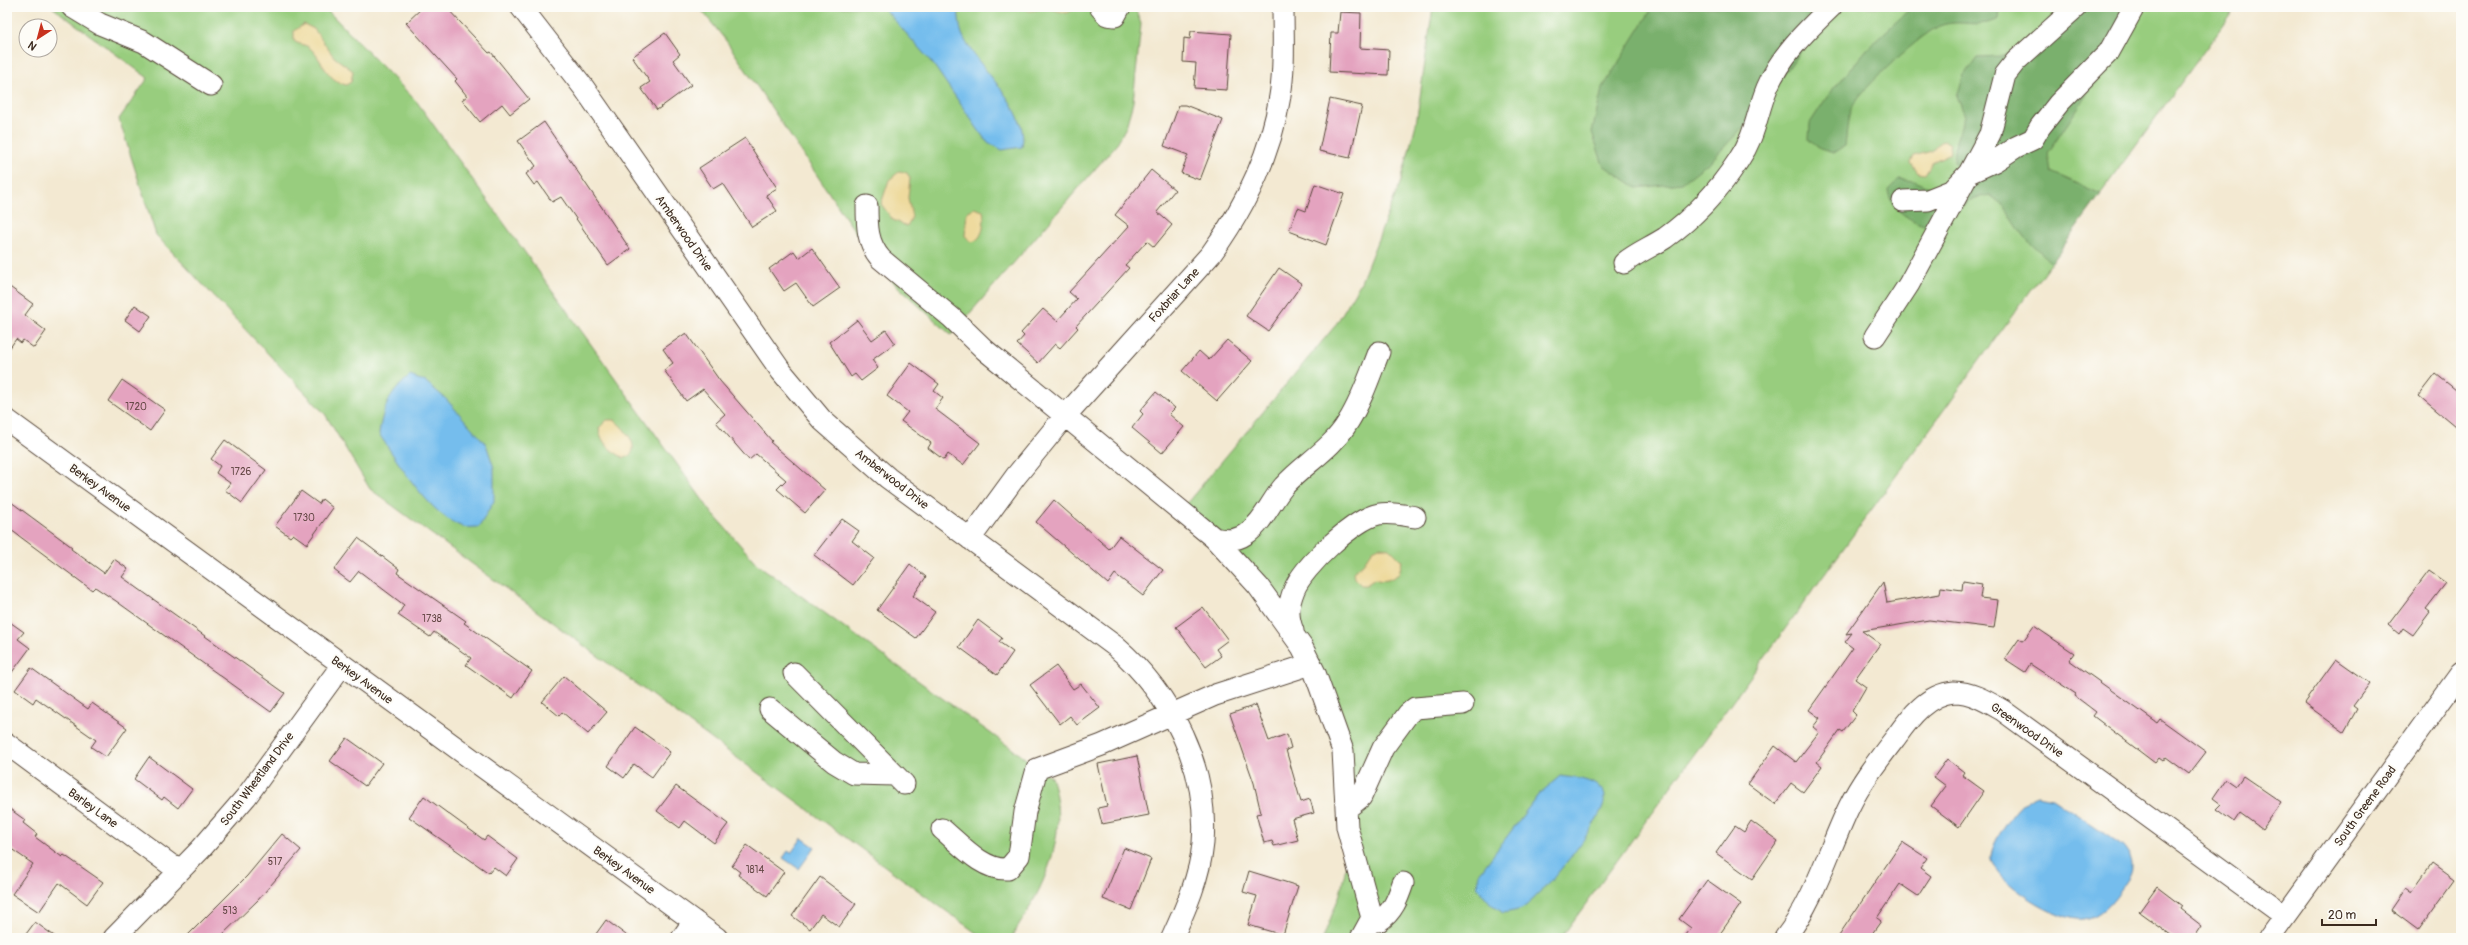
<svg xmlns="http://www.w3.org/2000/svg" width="2468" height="945" viewBox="0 0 2468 945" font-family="Pangolin,sans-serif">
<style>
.green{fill:#98cd7e;stroke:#6a7c4e}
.forest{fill:#7ab06d;stroke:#5a6d46}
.sand{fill:#eeda9e;stroke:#94825e}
.water{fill:#75bded;stroke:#587486}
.building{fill:#e4a3bf}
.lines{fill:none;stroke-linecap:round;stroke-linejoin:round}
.minor-casing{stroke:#574739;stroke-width:23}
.minor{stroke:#fff;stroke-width:21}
.labels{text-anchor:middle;stroke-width:4;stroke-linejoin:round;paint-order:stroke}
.number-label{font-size:10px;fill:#654846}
.street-label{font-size:12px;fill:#3b2a1e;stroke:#fdfcf7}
</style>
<rect width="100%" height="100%" fill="#fdfcf7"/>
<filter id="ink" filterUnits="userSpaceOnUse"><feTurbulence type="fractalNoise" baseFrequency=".025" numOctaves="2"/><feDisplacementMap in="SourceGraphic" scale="8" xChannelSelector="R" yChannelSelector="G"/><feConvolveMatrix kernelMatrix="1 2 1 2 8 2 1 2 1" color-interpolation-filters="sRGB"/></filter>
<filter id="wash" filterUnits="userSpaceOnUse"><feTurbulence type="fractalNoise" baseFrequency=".012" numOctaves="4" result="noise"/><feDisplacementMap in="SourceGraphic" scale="16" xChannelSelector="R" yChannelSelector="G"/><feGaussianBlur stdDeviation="0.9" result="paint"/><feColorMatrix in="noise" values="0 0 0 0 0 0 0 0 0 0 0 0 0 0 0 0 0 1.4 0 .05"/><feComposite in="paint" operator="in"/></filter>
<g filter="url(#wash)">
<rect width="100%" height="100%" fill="#f3e9d2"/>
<!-- green -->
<path class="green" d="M52 7H324L417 102 712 513 757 564 1051 777C1071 836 1043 889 1011 938H983L370 489 325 414 156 235 119 119 148 78Z
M699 7H1135L1141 24 1133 102 1126 127 1116 145 951 335 883 273 727 42Z
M1433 7H2236L1561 938H1323L1340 894 1346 867 1345 782 1311 664 1181 510 1335 326 1361 282 1401 181 1416 124Z"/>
<!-- forest -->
<path class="forest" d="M1653 7H1831L1760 109 1712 160 1682 183 1637 188 1603 165 1592 132 1602 89Z
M1912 7H2000L1999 19C1979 29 1962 19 1942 25 1926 29 1859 91 1852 107 1847 118 1847 134 1845 146L1834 153 1820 149 1809 140 1810 123 1827 97 1868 48Z
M2062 7H2125L2107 64 2048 153 2051 172 2101 194 2051 263 2024 237 2003 205 1990 195 1975 198 1932 227C1914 224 1890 210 1888 190L1899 179 1914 181 1937 190 1963 170 1954 162 1956 141 1965 116 1957 96 1964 75 1977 57 2003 56 2033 38Z"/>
<!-- sand -->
<path class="sand" d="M1022 7H1075V9L1067 13 1046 8 1030 11Z
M304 24 314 29 334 57 353 71 351 82 346 85C325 79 323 60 311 49 306 44 299 45 294 41V31Z
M1945 141 1950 144 1951 153 1932 162 1925 174 1918 173 1911 163 1914 156 1932 151 1940 142Z
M900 171 907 173 910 178 908 198 912 217 907 226 893 220 881 204 889 180Z
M974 208 983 211C985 221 984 239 972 242L965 236 967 212Z
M607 420H614C625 428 645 452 624 458 611 451 601 444 599 428Z
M1379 547 1389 548 1402 561 1399 574C1391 579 1384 583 1375 579L1366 585H1361L1354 578 1353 572 1363 564 1373 550Z"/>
<!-- water -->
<path class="water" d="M883 7H958C959 15 959 26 962 34 977 70 1030 106 1022 147L1002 150 986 141 933 64Z
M410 376 426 382 446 399 486 444 494 468V501L479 527C474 527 468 528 463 527 429 515 399 463 379 434 383 407 389 394 410 376Z
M1560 776C1575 778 1595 779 1604 793 1614 810 1539 900 1521 909 1516 911 1508 912 1503 913L1491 904 1477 887 1479 874 1538 795Z
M2037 795 2052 798 2122 845C2133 857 2136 869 2126 882 2116 897 2103 916 2084 919 2061 923 1995 882 1991 859 1989 846 2013 811 2024 803 2027 799 2032 797 2037 795Z
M802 838 815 847 799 869 783 858 788 851 791 853Z"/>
<g id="blocks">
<!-- building -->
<path class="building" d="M423 7H446L489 53 491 52 529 99 510 114 502 104 480 122 462 100 467 96 455 81 457 79 406 23Z
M1340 12 1361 13 1360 48 1389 50 1388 75 1329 72 1331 33H1338Z
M1191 31 1231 34 1227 90 1194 88 1196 63 1183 62 1184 38 1190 39Z
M665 33 680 54 673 60 691 85 657 110 641 88 650 82 632 57Z
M1330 99 1362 106 1350 158 1319 151Z
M1179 105H1185L1223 120 1200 180 1181 173 1188 155 1164 146Z
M544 122 630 249 608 265 561 197 552 202 538 182 534 185 526 174 536 166 518 141Z
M745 138 777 188 766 195 777 211 752 227 723 183 713 189 699 168Z
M1151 170 1175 190 1157 212 1172 225 1154 247 1147 241 1125 265 1129 268 1076 326 1078 328 1060 348 1055 344 1038 363 1017 344 1024 336 1021 333 1043 309 1057 321 1077 299 1069 292 1129 226 1115 215Z
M1315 184 1344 194 1326 245 1289 231 1298 208 1306 211Z
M812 248 840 288 813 307 796 283 784 291 769 269 794 251 799 258Z
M1279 268 1302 284 1268 331 1246 316Z
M7 285 33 304 25 315 46 331 34 348 23 340 21 343 16 339 7 352Z
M135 305 151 316 140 331 125 320Z
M857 320 872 340 886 330 895 343 872 360 878 368 861 381 855 374 851 377 829 342Z
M686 333 720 381 772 441 770 442 825 490 805 513 777 489 786 480 756 454 749 460 716 422 725 414 703 389 686 401 664 370 673 363 663 349Z
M1227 340 1252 361 1217 401 1182 371 1199 351 1209 360Z
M911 363 939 384 934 391 943 398 935 409 980 443 963 465 948 454 944 460 928 448 931 443 901 421 908 412 887 396Z
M2436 374 2461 394V431L2419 396Z
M122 380 165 410 150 431 108 401Z
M1156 392 1175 408 1169 414 1184 427 1162 453 1132 428 1143 414 1140 411Z
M225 440 266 470 242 503 225 490 230 483 216 473 220 466 211 459Z
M301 491 319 504 322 499 333 508 307 544 293 534 290 537 275 526Z
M7 499 72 547 71 549 104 573 114 559 128 569 122 577 285 693 271 712 116 601 95 587 92 590 7 527Z
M1054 500 1109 549 1119 536 1163 570 1143 596 1115 574 1108 584 1036 522Z
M842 519 859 531 852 541 874 558 853 585 814 555Z
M358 538 399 569 397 573 466 621 464 623 532 671 513 698 466 665 471 658 434 632 430 637 398 615 404 605 359 571 350 582 334 570Z
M910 564 926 577 913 596 935 612 916 638 877 610Z
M2429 571 2446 583 2426 609 2430 612 2413 635 2403 628 2399 634 2388 625Z
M1963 581 1982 584 1980 598 1998 600 1994 628 1929 620 1862 631 1880 644 1855 679 1866 687 1852 711 1856 715 1843 732 1840 730 1817 762 1822 766 1803 792 1791 783 1775 804 1748 784 1775 746 1796 762 1819 732 1813 727 1820 718 1809 710 1853 648 1845 642 1852 633 1846 634 1883 582 1887 603 1940 594 1941 587 1962 590Z
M1203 607 1228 640 1216 649 1221 656 1206 667 1176 627Z
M7 620 24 632 18 639 30 648 7 679Z
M978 620 1002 638 999 642 1013 652 997 675 959 647Z
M2034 626 2074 653 2069 660 2157 723 2160 719 2206 752 2189 774 2166 757 2163 761 2159 758 2155 763 2093 716 2096 712 2075 696 2076 694 2030 664 2025 672 2005 659 2019 639 2023 641Z
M2336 659 2370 683 2353 706 2357 709 2344 732 2304 703Z
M1056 666 1073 689 1081 684 1100 708 1077 725 1070 716 1060 724 1030 685Z
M31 668 88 709 92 703 127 728 106 757 91 747 96 740 36 698 33 703 15 690Z
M564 676 607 712 588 734 562 712 559 716 542 702Z
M1256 705 1269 741 1287 734 1291 748 1286 750 1301 802 1310 799 1314 813 1292 819 1298 840 1274 846 1272 841 1264 843 1256 814 1261 813 1254 783 1230 714Z
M635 727 670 752 652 777 634 764 624 778 608 766Z
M347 738 382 763 365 786 330 761Z
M1137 756 1149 815 1102 824 1098 808 1107 806 1098 764Z
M149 757 192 789 178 808 164 797 162 800 134 779Z
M1947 759 1964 772 1962 775 1984 791 1959 827 1931 806 1946 786 1934 777Z
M2243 776 2281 802 2262 829 2240 813 2234 822 2216 809 2221 804 2213 798 2226 779 2236 786Z
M676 786 728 824 714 843 685 821 680 828 657 811Z
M424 796 484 840 487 836 518 859 506 876 494 867 489 873 409 817Z
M7 807 25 820 23 823 37 834 35 837 62 857 64 855 103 882 87 904 59 883 39 912 12 894 33 864 7 846Z
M1751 821 1778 841 1752 879 1716 853 1735 826 1744 832Z
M282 834 301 850 258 900 219 938H185L247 876Z
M1902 842 1927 858 1920 868 1931 876 1918 896 1900 884 1877 918 1881 921 1869 938H1837Z
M747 845 784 872 767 896 738 875 740 872 732 866Z
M1124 848 1151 859 1131 910 1103 899Z
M2432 864 2454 880 2418 930 2391 910 2406 888 2412 892Z
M1249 871 1298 886 1283 935 1248 925 1257 896 1243 892Z
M820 877 856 904 839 927 821 914 810 929 792 916Z
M1707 880 1741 904 1717 938H1684L1691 928 1679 919Z
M2157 887 2182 906 2180 909 2202 926 2194 938H2175L2139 912Z
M606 920 630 938H593Z
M35 922 57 938H23Z"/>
</g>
</g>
<g filter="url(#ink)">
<use href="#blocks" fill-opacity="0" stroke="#574739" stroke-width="1"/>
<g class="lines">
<defs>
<path id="minor" d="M72 7 100 24 144 42 211 85
M521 7 584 88 781 371 822 420 888 478 1115 646C1171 694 1209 768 1203 843 1200 876 1186 908 1172 938
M1100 7 1107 15 1115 16 1120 7
M1903 201 1928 200 1953 190 1969 173 1990 134 2005 75 2016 61 2076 7
M867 206C867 226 867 243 881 259L952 318 985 350 1214 538 1258 586 1302 647 1315 673 1343 751 1347 827 1372 918 1361 938
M1624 263C1636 253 1651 247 1665 238 1693 218 1719 190 1738 161 1756 135 1756 115 1767 88 1780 56 1806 31 1831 7
M1875 336 1909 284 1969 173 1995 161 2016 147 2033 139 2040 127 2059 103 2109 52 2134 7
M7 420 717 938
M1214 538C1225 541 1236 541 1246 534 1263 523 1271 501 1284 486 1305 463 1332 449 1348 422 1362 400 1370 375 1379 352
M970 539 1016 476 1065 416 1211 254C1245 207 1271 154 1280 96 1285 67 1283 36 1283 7
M1293 631C1287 616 1288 605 1294 590 1303 567 1355 518 1379 514 1391 512 1403 515 1415 517
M794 673 904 784
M770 709 834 762 854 774 895 775
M7 744 179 871
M1346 809 1361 797 1383 748 1408 714 1415 708 1463 704
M942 829C960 844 983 871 1008 869L1019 856 1025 812 1037 769 1102 745 1215 695 1311 664
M1372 918 1379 921C1393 912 1398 898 1403 883
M114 938 201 849 246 797 342 665
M682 938 694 921
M1785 938C1815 899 1828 851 1849 807 1861 782 1879 759 1896 737 1910 717 1928 694 1954 692 1972 692 1988 702 2002 710L2285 916
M2269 938 2461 673"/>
</defs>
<!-- minor casing -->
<use href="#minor" class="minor-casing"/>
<!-- minor -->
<use href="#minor" class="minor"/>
</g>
</g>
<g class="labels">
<!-- number labels -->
<g class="number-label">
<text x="136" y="410">1720</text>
<text x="241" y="475">1726</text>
<text x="304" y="521">1730</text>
<text x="432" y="622">1738</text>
<text x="275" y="865">517</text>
<text x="755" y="873">1814</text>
<text x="230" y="914">513</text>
</g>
<!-- street labels -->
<g class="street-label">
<text transform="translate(684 233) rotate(55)" y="4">Amberwood Drive</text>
<text transform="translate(1174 295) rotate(-48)" y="4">Foxbriar Lane</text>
<text transform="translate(892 479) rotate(38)" y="4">Amberwood Drive</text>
<text transform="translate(100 488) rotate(36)" y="4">Berkey Avenue</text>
<text transform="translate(362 680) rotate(36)" y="4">Berkey Avenue</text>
<text transform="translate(2027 730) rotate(35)" y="4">Greenwood Drive</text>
<text transform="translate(257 779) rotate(-53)" y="4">South Wheatland Drive</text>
<text transform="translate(2365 806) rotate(-54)" y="4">South Greene Road</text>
<text transform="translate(93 808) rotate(36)" y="4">Barley Lane</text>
<text transform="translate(624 870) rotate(36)" y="4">Berkey Avenue</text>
</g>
</g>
<!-- margin -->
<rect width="2468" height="945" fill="none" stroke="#fdfcf7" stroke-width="24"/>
<!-- north arrow -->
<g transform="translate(38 38) rotate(216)"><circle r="19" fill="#fdfcf7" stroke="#afa8a0"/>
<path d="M0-3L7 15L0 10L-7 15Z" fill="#c8321e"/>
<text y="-6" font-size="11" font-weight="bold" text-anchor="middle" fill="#3b2a1e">N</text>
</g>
<!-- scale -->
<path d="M2322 919v6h54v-6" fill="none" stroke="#3b2a1e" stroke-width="2"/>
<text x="2328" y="919" font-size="12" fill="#3b2a1e" stroke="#fdfcf7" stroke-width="3" paint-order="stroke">20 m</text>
</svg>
